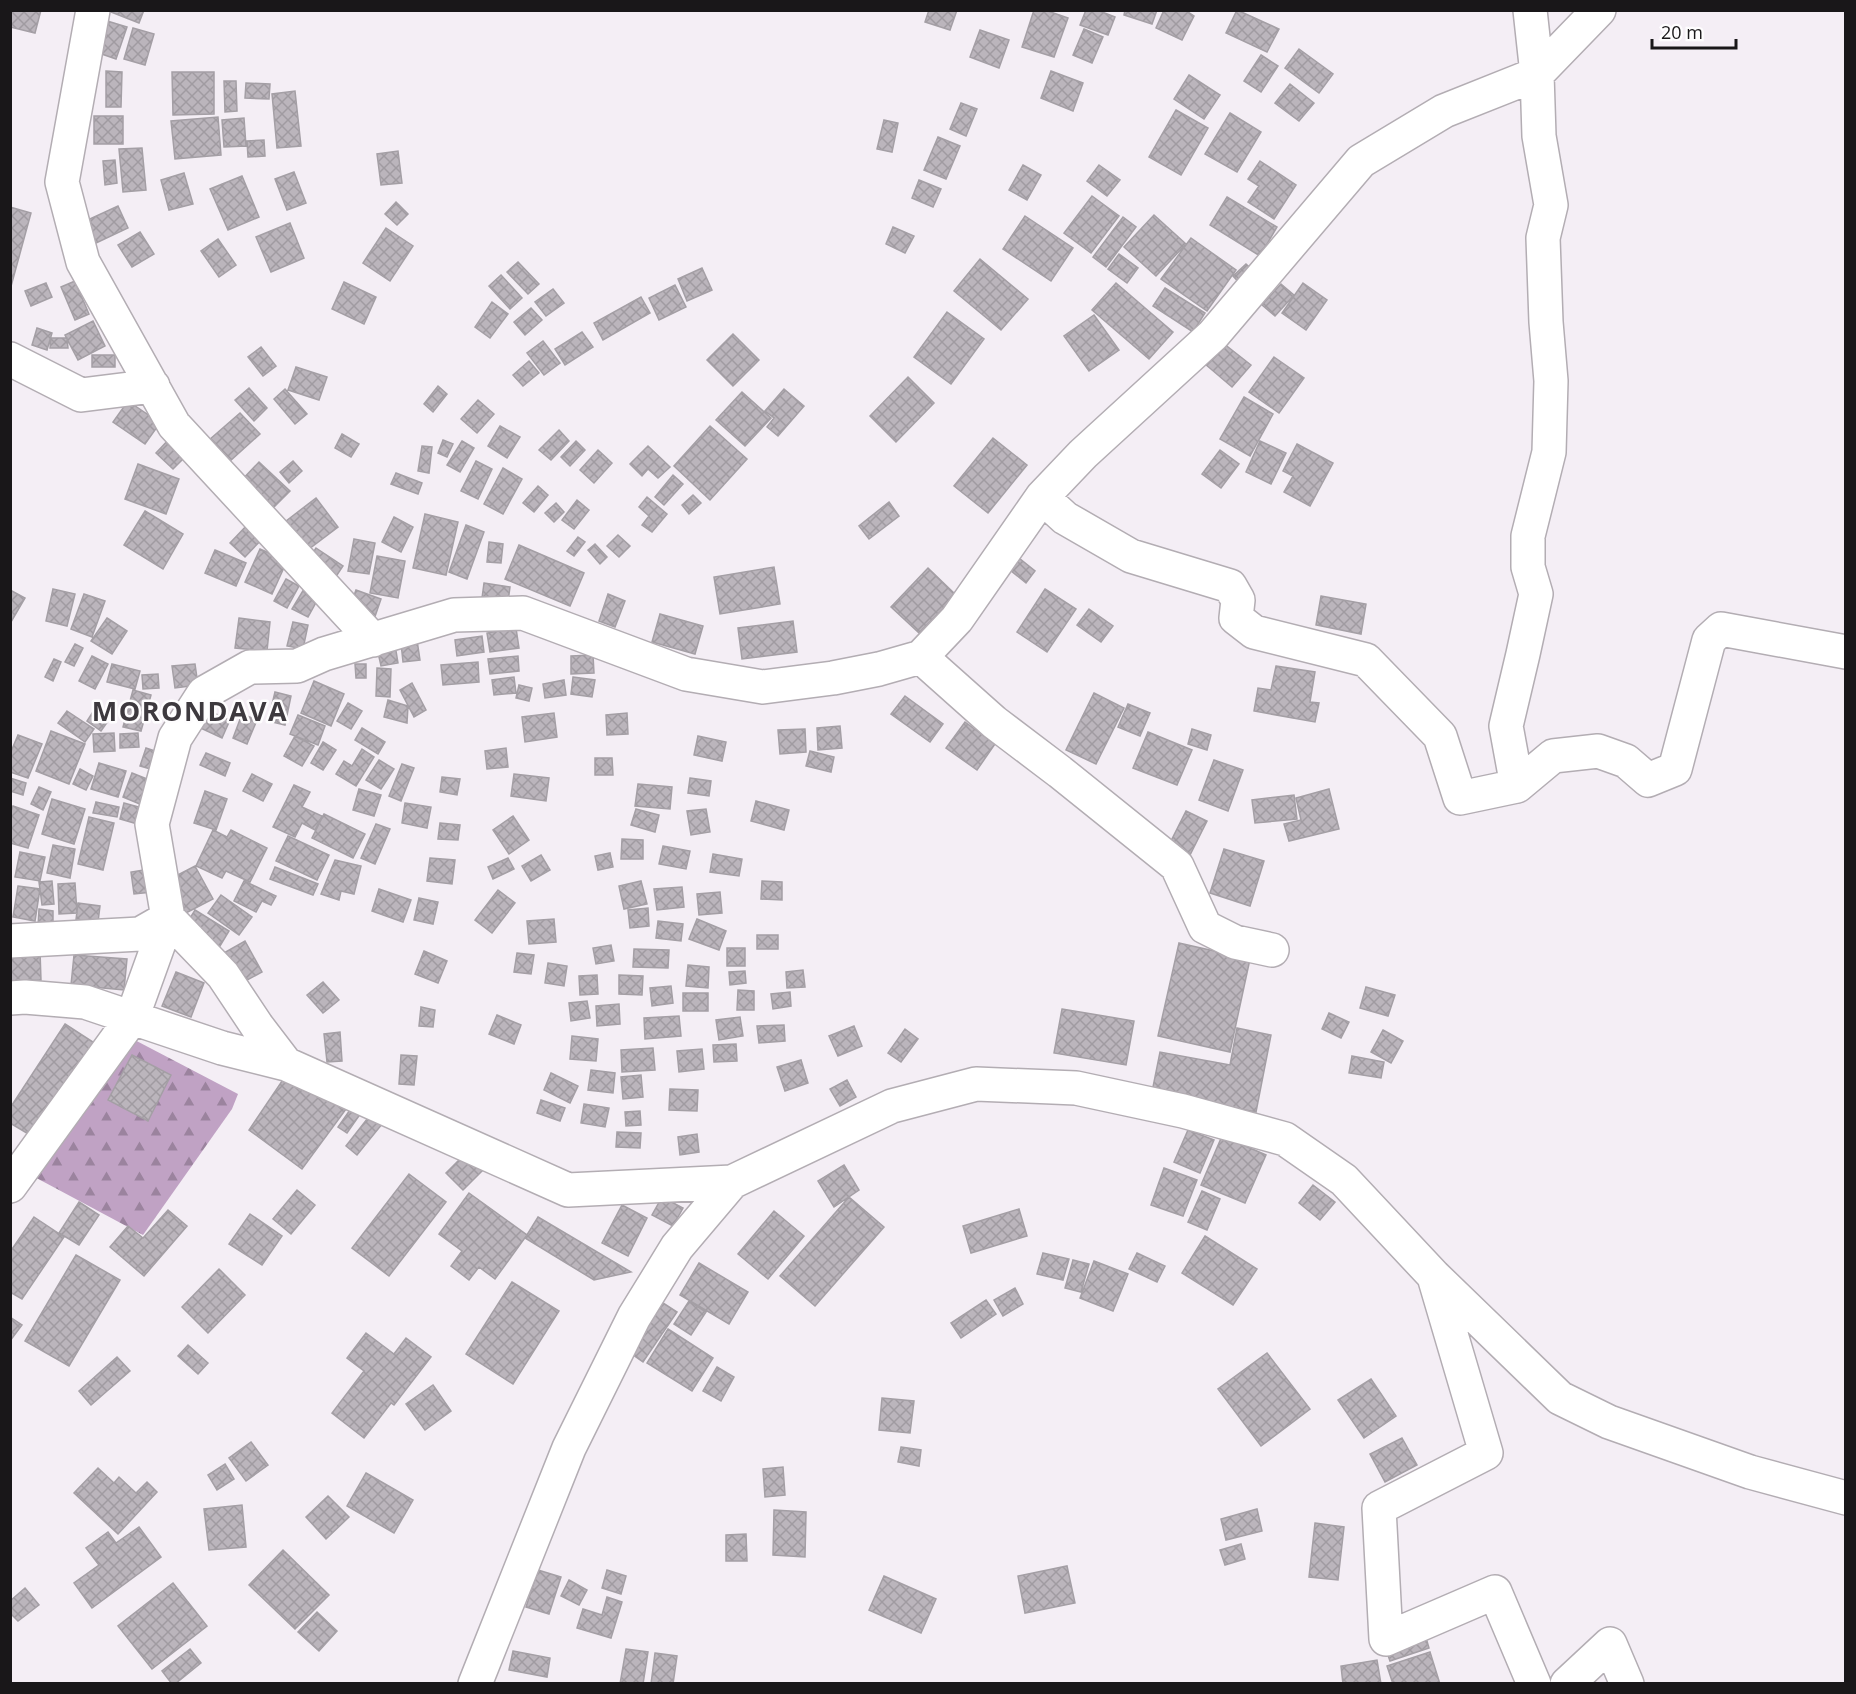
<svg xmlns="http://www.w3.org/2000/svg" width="1856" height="1694" viewBox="0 0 1856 1694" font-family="'Open Sans',sans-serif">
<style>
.forest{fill:url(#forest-firs)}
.building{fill:url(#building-cross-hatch);stroke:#a49fa5;stroke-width:1.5}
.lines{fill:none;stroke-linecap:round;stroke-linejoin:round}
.minor-casing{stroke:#b3adb3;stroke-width:36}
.minor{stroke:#fff;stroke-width:33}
.labels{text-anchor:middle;stroke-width:5;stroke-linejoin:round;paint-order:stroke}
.district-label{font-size:27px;font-weight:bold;letter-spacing:1.5px;fill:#3d393e;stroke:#fefdfe}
</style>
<defs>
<pattern id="forest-firs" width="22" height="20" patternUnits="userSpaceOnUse" patternTransform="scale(1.5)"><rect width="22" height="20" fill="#c0a2c4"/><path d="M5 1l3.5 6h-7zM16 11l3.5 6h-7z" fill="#9b839e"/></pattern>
<pattern id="building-cross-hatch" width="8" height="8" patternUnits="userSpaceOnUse" patternTransform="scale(1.5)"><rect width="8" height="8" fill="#bbb5bc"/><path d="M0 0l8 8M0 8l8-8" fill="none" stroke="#a09ba1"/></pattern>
</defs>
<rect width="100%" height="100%" fill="#f4eef5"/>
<!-- forest -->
<path class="forest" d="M129 1037 238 1094 232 1109 143 1235 29 1174Z"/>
<!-- building -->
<path class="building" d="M10 10H41L35 33 10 27Z
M106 10H144L139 23Z
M929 10H957L950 30 925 22Z
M1034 10H1045L1068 18 1054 57 1022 47Z
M1086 10H1097L1115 17 1108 35 1080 25Z
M1125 10H1157L1152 24 1124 15Z
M1164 10H1185L1194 16 1182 40 1156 28Z
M1237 10 1279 29 1267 52 1226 33Z
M104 20 127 27 116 59 93 51Z
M133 28 154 34 145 65 124 59Z
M1084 29 1103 37 1092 63 1073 55Z
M980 30 1009 40 999 68 970 57Z
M1299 49 1333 74 1319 93 1285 68Z
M1261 55 1278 66 1261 92 1244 81Z
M106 71 122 72 121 107H106Z
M1051 71 1083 83 1073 111 1041 98Z
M172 72H214V114L173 115Z
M1189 75 1220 95 1204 119 1174 99Z
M224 81H236L237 111 225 112Z
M246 83 270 84 269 99 245 98Z
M1290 84 1314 103 1299 121 1275 103Z
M295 91 301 146 277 148 272 94Z
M961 103 977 109 966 136 950 129Z
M1176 110 1208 128 1181 175 1149 157Z
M1230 113 1261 132 1237 172 1205 154Z
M94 116H123V144H94Z
M218 117 221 155 175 159 171 121Z
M244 118 246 146 224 147 222 120Z
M884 120 898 123 892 152 877 149Z
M938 137 960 146 946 179 924 170Z
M264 140 265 156 248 157 247 141Z
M142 148 146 190 123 192 119 149Z
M398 151 402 183 381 185 377 154Z
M115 160 117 183 105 185 103 161Z
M1260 161 1296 185 1274 219 1248 202 1259 186 1248 179Z
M1023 165 1041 175 1027 200 1009 190Z
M1099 165 1120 180 1107 196 1087 181Z
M294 172 306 203 287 210 275 179Z
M184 173 193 204 169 210 161 180Z
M242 176 259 217 228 230 210 189Z
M919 180 941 189 933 207 912 198Z
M1092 196 1119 216 1091 253 1064 233Z
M1227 197 1277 227 1260 256 1210 225Z
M396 202 408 214 397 225 385 214Z
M118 206 128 228 94 244 83 222Z
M10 207 31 213 10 290Z
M1154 215 1186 244 1156 276 1124 247Z
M1025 216 1073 248 1051 281 1003 249Z
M1123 217 1136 227 1106 267 1093 257Z
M290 223 304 258 271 272 256 237Z
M893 227 914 236 905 253 886 244Z
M386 228 413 246 390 281 363 263Z
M140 232 154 254 132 267 118 245Z
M1191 238 1236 270 1207 311 1161 279Z
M218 239 236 265 219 277 201 251Z
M1119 254 1138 268 1127 283 1108 269Z
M980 259 1028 299 1001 330 954 291Z
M518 262 539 284 528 294 507 272Z
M1246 264 1257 274 1243 287 1233 276Z
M702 268 712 290 687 301 678 279Z
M501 275 522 298 510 309 489 286Z
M75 281 89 314 75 320 61 287Z
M344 282 376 297 364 324 332 309Z
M46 283 52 297 31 306 25 291Z
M1116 283 1173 332 1149 359 1092 310Z
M1303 283 1327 300 1306 330 1282 313Z
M1281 284 1294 295 1275 316 1262 305Z
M675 285 686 307 659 320 649 298Z
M1165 288 1205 313 1193 332 1153 306Z
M553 289 564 303 546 316 535 302Z
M641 297 650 313 603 340 594 323Z
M492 302 508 314 490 338 475 327Z
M531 308 542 320 525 335 514 322Z
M947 312 984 339 951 384 914 357Z
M1094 315 1119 350 1089 371 1064 336Z
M93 321 105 346 78 360 65 335Z
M37 328 52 333 47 350 32 345Z
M582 332 593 347 565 365 555 349Z
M733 334 759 360 733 386 707 360Z
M51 338H67L68 348H50Z
M543 341 560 363 544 375 527 353Z
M1223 343 1251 365 1232 387 1205 364Z
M261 347 276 366 263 376 248 357Z
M92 355H115V367H92Z
M1274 357 1304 378 1279 413 1249 392Z
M529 361 539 373 523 386 513 375Z
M296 367 327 377 319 400 288 390Z
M908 377 934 403 896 442 870 416Z
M438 386 447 394 433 412 424 404Z
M249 388 267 408 254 421 235 400Z
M285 389 307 414 295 424 274 399Z
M784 389 804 406 778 436 767 427 774 418 765 411Z
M742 392 771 418 745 446 716 420Z
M1244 397 1273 414 1250 456 1220 439Z
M478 400 494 414 477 433 461 419Z
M128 401 160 423 145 444 113 422Z
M240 413 260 434 229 462 209 440Z
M500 426 520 437 507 458 488 446Z
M710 426 747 459 710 500 674 466Z
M559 430 569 441 551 460 539 450Z
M342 434 359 444 351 457 335 448Z
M171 437 188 454 173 469 156 453Z
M993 438 1027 465 988 513 954 486Z
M443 440 453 444 447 457 438 453Z
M462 441 474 448 460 472 447 465Z
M576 441 585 450 570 466 561 457Z
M1260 441 1286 453 1271 484 1246 472Z
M1297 444 1333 463 1310 506 1284 492 1293 476 1283 471Z
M422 446 432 447 429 473 418 471Z
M648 446 670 467 658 478 648 469 642 476 630 464Z
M598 450 612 463 594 483 580 470Z
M1220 450 1239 464 1221 488 1202 474Z
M293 461 302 471 289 483 280 472Z
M476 461 492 469 478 499 461 491Z
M259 462 290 491 269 512 238 484Z
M138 464 179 479 166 514 125 499Z
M503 468 522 479 503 514 484 504Z
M396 473 422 483 418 494 391 484Z
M673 475 683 484 664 505 655 497Z
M538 486 548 495 534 512 523 503Z
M693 495 701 503 689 514 682 505Z
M647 497 667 514 652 532 642 525 649 516 639 507Z
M316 498 338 527 309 549 286 521Z
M577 500 589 510 574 529 562 520Z
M889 502 899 516 869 539 859 526Z
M556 503 564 512 554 522 545 513Z
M145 511 183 534 163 569 124 545Z
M425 514 458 522 446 575 413 568Z
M394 517 413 527 401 552 382 542Z
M249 523 264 537 245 557 230 543Z
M466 525 484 532 467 579 449 572Z
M618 535 630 546 619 557 607 546Z
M578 537 585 542 574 556 567 551Z
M354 539 375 543 369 574 348 571Z
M489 542 503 544 501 563 487 562Z
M595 544 607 557 600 564 588 550Z
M519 545 584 573 570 606 505 579Z
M316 548 343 566 331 584 304 567Z
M260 549 287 561 272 594 245 582Z
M215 550 246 563 236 586 205 573Z
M1014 554 1035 571 1026 583 1005 566Z
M377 556 405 561 398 598 370 593Z
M774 567 780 604 720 614 714 577Z
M928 568 956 595 919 633 891 607Z
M286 579 299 586 287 608 274 601Z
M484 583 510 587 508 602 482 598Z
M53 589 75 594 67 626 46 621Z
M304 589 319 597 308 617 292 609Z
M1045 589 1076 609 1047 652 1017 632Z
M10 590 25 598 11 622H10Z
M356 590 381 599 370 631 344 623Z
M84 594 105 601 92 637 71 629Z
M608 594 625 601 615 627 599 621Z
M1321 596 1366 604 1361 634 1316 625Z
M1089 609 1113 626 1101 642 1077 625Z
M660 614 703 626 695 654 652 642Z
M107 618 127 631 112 654 91 641Z
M239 618 270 622 267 651 235 648Z
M793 621 797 652 742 659 738 628Z
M293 622 308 625 303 649 287 646Z
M516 628 519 648 490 652 487 633Z
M482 636 484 652 457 656 455 640Z
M417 640 420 660 403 662 401 643Z
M75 644 83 648 74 666 65 662Z
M395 645 398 663 381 666 377 648Z
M593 655 594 673 571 674V656Z
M92 656 108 664 95 689 79 681Z
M518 656 519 671 490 674 488 659Z
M54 659 61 662 53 681 45 677Z
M478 662 479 682 443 685 441 665Z
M112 664 140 671 135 689 107 682Z
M195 664 198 685 175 688 172 666Z
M355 664H366V678H356Z
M1276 666 1315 672 1310 702 1319 703 1315 722 1254 711 1258 688 1271 690Z
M377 668 391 669 390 697 376 696Z
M158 674 159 688 143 689 142 675Z
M514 677 516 693 494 695 492 680Z
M573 677 595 680 592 697 571 694Z
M564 680 566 695 545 698 543 684Z
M314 681 344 694 331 726 301 713Z
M412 683 426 710 414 717 400 690Z
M519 685 532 688 529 701 516 698Z
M133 690 151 695 141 731 123 727Z
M275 692 291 696 285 725 268 721Z
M1094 693 1124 708 1096 764 1066 750Z
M905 696 943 724 930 742 891 714Z
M388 700 408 706 407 723 384 717Z
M348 703 362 711 351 729 337 721Z
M1128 704 1150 713 1140 736 1118 727Z
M96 707 111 717 101 731 87 721Z
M204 709 230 720 222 738 196 726Z
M67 711 94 729 85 742 58 723Z
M554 713 557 737 525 742 522 717Z
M627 713 628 734 607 735 606 715Z
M242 714 257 720 247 744 233 738Z
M298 715 325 726 318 745 290 734Z
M965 722 995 744 977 770 946 748Z
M840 726 842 748 818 750 817 728Z
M362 728 385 742 378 754 355 740Z
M805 729 806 752 780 754 778 730Z
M1192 729 1211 735 1207 750 1188 744Z
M51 731 85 744 69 784 36 771Z
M1148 732 1192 750 1177 785 1133 768Z
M114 733 115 751 94 752 93 734Z
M138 733 139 747 120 748V734Z
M18 735 42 744 28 778 10 772V754Z
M295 736 314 746 302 766 284 756Z
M698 736 726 742 722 761 694 755Z
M323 742 336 750 323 770 311 763Z
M146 748 161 753 154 770 140 766Z
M506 748 508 767 487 769 485 751Z
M362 749 374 757 356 786 336 774 344 761 352 766Z
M810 751 834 757 831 772 806 766Z
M206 753 230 763 225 776 200 765Z
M595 758H612L613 775H595Z
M379 760 394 769 381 789 366 780Z
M1214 760 1243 770 1228 811 1199 800Z
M99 763 126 771 118 797 91 789Z
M402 764 414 768 401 801 389 796Z
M80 769 93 776 86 790 73 784Z
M132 773 157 783 147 807 123 797Z
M252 774 272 784 263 801 243 791Z
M514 774 549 778 546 801 511 796Z
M442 777 460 779 457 795 440 792Z
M10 778 26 783 23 795 10 791Z
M690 778 711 781 709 796 688 793Z
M638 784 672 787 670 809 635 806Z
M294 785 310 792 302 807 322 816 315 830 302 823 295 837 273 827Z
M39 787 51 792 43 810 31 804Z
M359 789 381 795 374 816 353 810Z
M1329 789 1339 829 1289 841 1284 824 1301 820 1296 798Z
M205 791 227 799 216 830 194 823Z
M1294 795 1297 819 1255 823 1252 800Z
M52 799 85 809 74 844 42 834Z
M756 801 789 810 784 830 751 821Z
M96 802 119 807 117 817 93 813Z
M124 803 146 809 141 825 120 819Z
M405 803 431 807 427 828 402 823Z
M13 806 39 815 28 848 10 843V814Z
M636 809 659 815 655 832 631 825Z
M706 809 710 832 691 835 687 811Z
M1186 811 1207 821 1190 855 1169 845Z
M324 814 365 834 353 858 312 838Z
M513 816 529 840 509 854 493 830Z
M89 817 114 823 103 870 78 864Z
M440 823 460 825 458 840 438 839Z
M376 824 390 829 375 864 361 858Z
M213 830 227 837 231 830 267 848 250 882 226 871 222 878 196 866Z
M288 836 329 855 317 880 276 861Z
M622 839 643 840V859H621Z
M53 845 75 849 70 878 47 873Z
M663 846 690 851 686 869 659 864Z
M1224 849 1264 861 1250 906 1210 893Z
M20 852 45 857 40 881 15 877Z
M610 853 613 867 598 870 595 856Z
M713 854 742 859 739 876 710 872Z
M541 855 550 870 531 881 522 866Z
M430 858 455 860 452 884 427 881Z
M508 858 514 869 493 879 488 867Z
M335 860 361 866 354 894 341 891 339 900 321 894Z
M195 866 213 899 184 914 166 881Z
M275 867 318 884 313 895 270 879Z
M149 869 152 892 134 894 131 872Z
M52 881 54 904 42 905 39 882Z
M244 881 276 896 271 905 262 901 256 912 234 901Z
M641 881 647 904 624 909 619 886Z
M762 881 782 882V900L761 899Z
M75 883 77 913 59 914 58 884Z
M18 886 40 889 35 921 13 917Z
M682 887 684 907 657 910 654 889Z
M379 889 411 900 403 922 372 911Z
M498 890 515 903 492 933 475 920Z
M720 892 722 913 699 915 697 894Z
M221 895 252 917 239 935 208 913Z
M419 898 438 902 433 924 414 920Z
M78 903 100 906 97 930 75 928Z
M648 908 649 926 630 928 628 910Z
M39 909 53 911V928L38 927Z
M195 910 229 931 217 951 182 931Z
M554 919 556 942 529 944 527 921Z
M697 919 726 931 719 950 689 939Z
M658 921 683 924 681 941 656 938Z
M757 935H778V949H757Z
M245 941 262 972 238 985 222 954Z
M1179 943 1250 959 1230 1052 1158 1036Z
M611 945 614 961 596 964 593 948Z
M727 948H745V966H727Z
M634 949 669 950 668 968 633 967Z
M40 951 41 980 11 981 10 952Z
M424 951 447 961 438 983 415 974Z
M517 953 534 955 531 974 514 972Z
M74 955 127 959 124 990 71 985Z
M548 963 567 966 564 986 545 983Z
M688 965 709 967 708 988 686 986Z
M803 970 805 987 787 988 786 972Z
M745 971 746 983 730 985 729 972Z
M176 972 204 983 191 1017 162 1006Z
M597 975 598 994 580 995 579 976Z
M619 975 643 976 642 995 619 994Z
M323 982 339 1000 323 1013 307 995Z
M671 986 673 1003 652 1006 650 988Z
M1366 987 1395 995 1388 1016 1360 1008Z
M738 990 754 991V1010H737Z
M790 992 791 1006 773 1009 771 994Z
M683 993H708V1011H683Z
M587 1001 590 1018 571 1021 569 1003Z
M619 1004 620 1024 597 1026 596 1006Z
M421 1007 435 1010 433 1027 419 1026Z
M1062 1009 1134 1021 1126 1065 1054 1053Z
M1329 1013 1349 1022 1341 1038 1322 1029Z
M497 1015 521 1025 514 1044 489 1034Z
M679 1016 681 1036 645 1039 644 1018Z
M740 1017 743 1036 719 1040 716 1020Z
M65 1024 96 1044 35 1138 10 1123V1108Z
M784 1025 785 1041 759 1043 757 1026Z
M854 1026 862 1046 838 1056 829 1036Z
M1237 1028 1271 1035 1256 1112 1152 1092 1160 1052 1230 1065Z
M905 1029 918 1039 901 1062 888 1053Z
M1383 1030 1403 1041 1391 1063 1371 1052Z
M340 1032 342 1061 327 1062 324 1034Z
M572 1036 598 1039 596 1061 570 1059Z
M736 1044 737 1061 714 1062 713 1045Z
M653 1048 655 1070 622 1072 621 1050Z
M702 1049 704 1069 679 1072 677 1051Z
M132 1055 171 1075 148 1121 108 1100Z
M401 1055 417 1056 414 1085 399 1084Z
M1352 1056 1384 1062 1381 1078 1349 1073Z
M801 1060 808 1083 785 1091 777 1067Z
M591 1070 615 1073 613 1093 588 1090Z
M551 1073 578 1086 570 1103 544 1090Z
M641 1075 643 1097 623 1099 621 1077Z
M847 1080 856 1097 840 1106 830 1089Z
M282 1081 352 1101 302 1169 249 1130Z
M670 1089 698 1090 697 1111 669 1110Z
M541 1100 565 1108 560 1121 537 1113Z
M584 1104 609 1108 605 1127 581 1123Z
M352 1107 361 1113 347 1133 338 1127Z
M640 1111 641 1125 626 1126 625 1112Z
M371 1114 383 1123 357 1155 346 1146Z
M1188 1130 1214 1140 1200 1173 1174 1162Z
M617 1132 641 1133 640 1148 616 1147Z
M697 1134 699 1152 680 1155 678 1137Z
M1222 1136 1266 1155 1245 1203 1201 1185Z
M470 1149 487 1166 463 1190 446 1173Z
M844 1165 859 1190 834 1207 818 1181Z
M1164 1168 1197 1180 1183 1216 1151 1205Z
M409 1174 446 1202 389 1276 352 1248Z
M1313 1185 1335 1202 1320 1220 1299 1203Z
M297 1190 315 1205 291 1234 273 1219Z
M1202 1191 1220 1199 1207 1230 1188 1222Z
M469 1193 527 1235 495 1279 479 1267 469 1280 451 1266 462 1251 439 1234Z
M662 1197 683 1208 673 1226 652 1215Z
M849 1197 884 1227 815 1306 780 1276Z
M79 1202 99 1215 79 1245 59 1233Z
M622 1205 647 1218 628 1256 602 1243Z
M1019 1209 1027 1236 971 1253 963 1226Z
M168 1210 187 1226 144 1276 110 1247 128 1226 143 1238Z
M774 1211 804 1236 768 1279 738 1254Z
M250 1214 282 1236 262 1265 229 1244Z
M34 1217 64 1237 22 1299 10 1292V1252Z
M538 1217 631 1272 594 1280 525 1238Z
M1205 1236 1257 1269 1233 1305 1182 1273Z
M1043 1253 1069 1259 1063 1280 1037 1274Z
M1137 1253 1165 1266 1157 1282 1129 1269Z
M76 1255 120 1280 69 1366 25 1341Z
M1073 1260 1089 1264 1081 1292 1065 1288Z
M1094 1261 1128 1274 1113 1311 1080 1298Z
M699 1263 748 1292 729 1324 680 1295Z
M219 1269 245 1295 208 1333 182 1307Z
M512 1282 559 1311 513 1384 466 1354Z
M1015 1288 1023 1304 1003 1316 994 1300Z
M986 1300 996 1314 961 1338 951 1323Z
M689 1301 706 1312 691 1335 674 1324Z
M663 1303 677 1312 643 1362 629 1352Z
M10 1317 22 1325 10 1341Z
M668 1329 713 1358 692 1391 647 1363Z
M366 1333 394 1354 406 1338 431 1357 394 1405 391 1403 364 1438 332 1413 364 1371 347 1358Z
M188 1345 208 1363 198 1374 178 1356Z
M1267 1353 1310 1409 1261 1446 1218 1389Z
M117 1357 130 1371 91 1405 79 1391Z
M717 1367 734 1377 721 1401 703 1391Z
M1371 1379 1396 1416 1364 1438 1338 1400Z
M433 1385 451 1411 425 1430 406 1404Z
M882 1398 914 1401 910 1433 879 1430Z
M1402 1438 1417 1465 1385 1482 1370 1454Z
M251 1442 268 1465 246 1481 229 1458Z
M901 1447 921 1450 919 1466 898 1462Z
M225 1464 234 1479 217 1490 208 1475Z
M783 1467 785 1495 765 1497 763 1469Z
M98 1468 114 1483 119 1477 136 1493 147 1482 157 1492 118 1534 74 1493Z
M366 1473 413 1500 394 1533 347 1506Z
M328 1496 349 1517 326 1539 306 1517Z
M242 1505 246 1547 209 1550 204 1509Z
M1257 1509 1262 1531 1226 1540 1221 1519Z
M774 1510 806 1512 805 1557 773 1555Z
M1315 1523 1344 1527 1338 1580 1309 1577Z
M139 1527 161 1557 92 1608 74 1583 99 1565 86 1548 108 1532 116 1543Z
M746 1534 747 1561H726V1535Z
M1241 1544 1245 1559 1225 1565 1220 1550Z
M283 1550 329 1595 295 1629 249 1585Z
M1067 1566 1075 1603 1025 1613 1018 1576Z
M538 1570 561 1577 549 1614 526 1607Z
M607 1570 626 1576 621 1594 602 1588Z
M884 1576 936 1599 921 1633 869 1610Z
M569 1580 587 1590 579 1605 561 1596Z
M173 1583 207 1626 152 1669 118 1626Z
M25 1588 39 1605 18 1621 10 1613V1601Z
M607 1597 622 1602 611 1638 577 1628 583 1609 602 1615Z
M317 1612 337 1631 319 1651 298 1632Z
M1424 1631 1429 1648 1390 1661 1384 1644Z
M190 1649 201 1663 175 1684H172L162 1671Z
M626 1649 648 1652 643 1684H620Z
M513 1651 550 1658 547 1677 509 1670Z
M1430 1652 1440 1684H1393L1387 1666Z
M655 1653 677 1656 673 1684H651Z
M1377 1660 1381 1684H1343L1341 1666Z"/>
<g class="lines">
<defs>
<path id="minor" d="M93 10 62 182 83 262 174 425 373 640
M10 359 81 395 153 386
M1042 497 1065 518 1131 556 1230 586 1238 600 1236 618 1254 632 1366 660 1440 736 1460 798 1517 786 1553 756 1598 751 1626 761 1648 780 1675 769 1709 640 1721 629 1846 652
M921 657 994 722 1060 772 1177 866 1205 927 1235 942 1272 950
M1517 786 1506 726 1523 654 1536 594 1528 567V536L1549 452 1551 381 1546 322 1543 238 1551 205 1539 136 1537 74 1530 10
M168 918 223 975 257 1026 286 1064
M10 941 140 934 168 918
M10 998 25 997 85 1002 222 1048 286 1064 568 1190 732 1182 892 1106 976 1084 1076 1088 1183 1111 1285 1139 1344 1180 1434 1276 1560 1398 1609 1422 1750 1472 1846 1498
M10 1186 132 1018 168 918 152 824 175 738 204 693 250 667 297 666 324 654 454 615 523 613 686 674 763 687 833 678 879 669 921 657 957 619 1042 497 1083 454 1213 335 1361 161 1444 111 1537 74 1599 10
M1435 1280 1486 1453 1379 1508 1386 1639 1495 1592 1534 1684
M475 1684 569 1448 634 1317 677 1247 732 1182
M1567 1684 1610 1644 1627 1684"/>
</defs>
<!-- minor casing -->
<use href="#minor" class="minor-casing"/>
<!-- minor -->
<use href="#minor" class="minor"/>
</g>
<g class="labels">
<!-- district labels -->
<g class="district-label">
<text x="190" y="721">MORONDAVA</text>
</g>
</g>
<!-- border -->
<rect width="1856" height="1694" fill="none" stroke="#191719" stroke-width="24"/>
<!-- scale -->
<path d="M1652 39v9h84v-9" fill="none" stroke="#191719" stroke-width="3"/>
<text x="1661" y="39" font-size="18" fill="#191719" stroke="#fefdfe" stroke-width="4.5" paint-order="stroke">20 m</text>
</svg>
